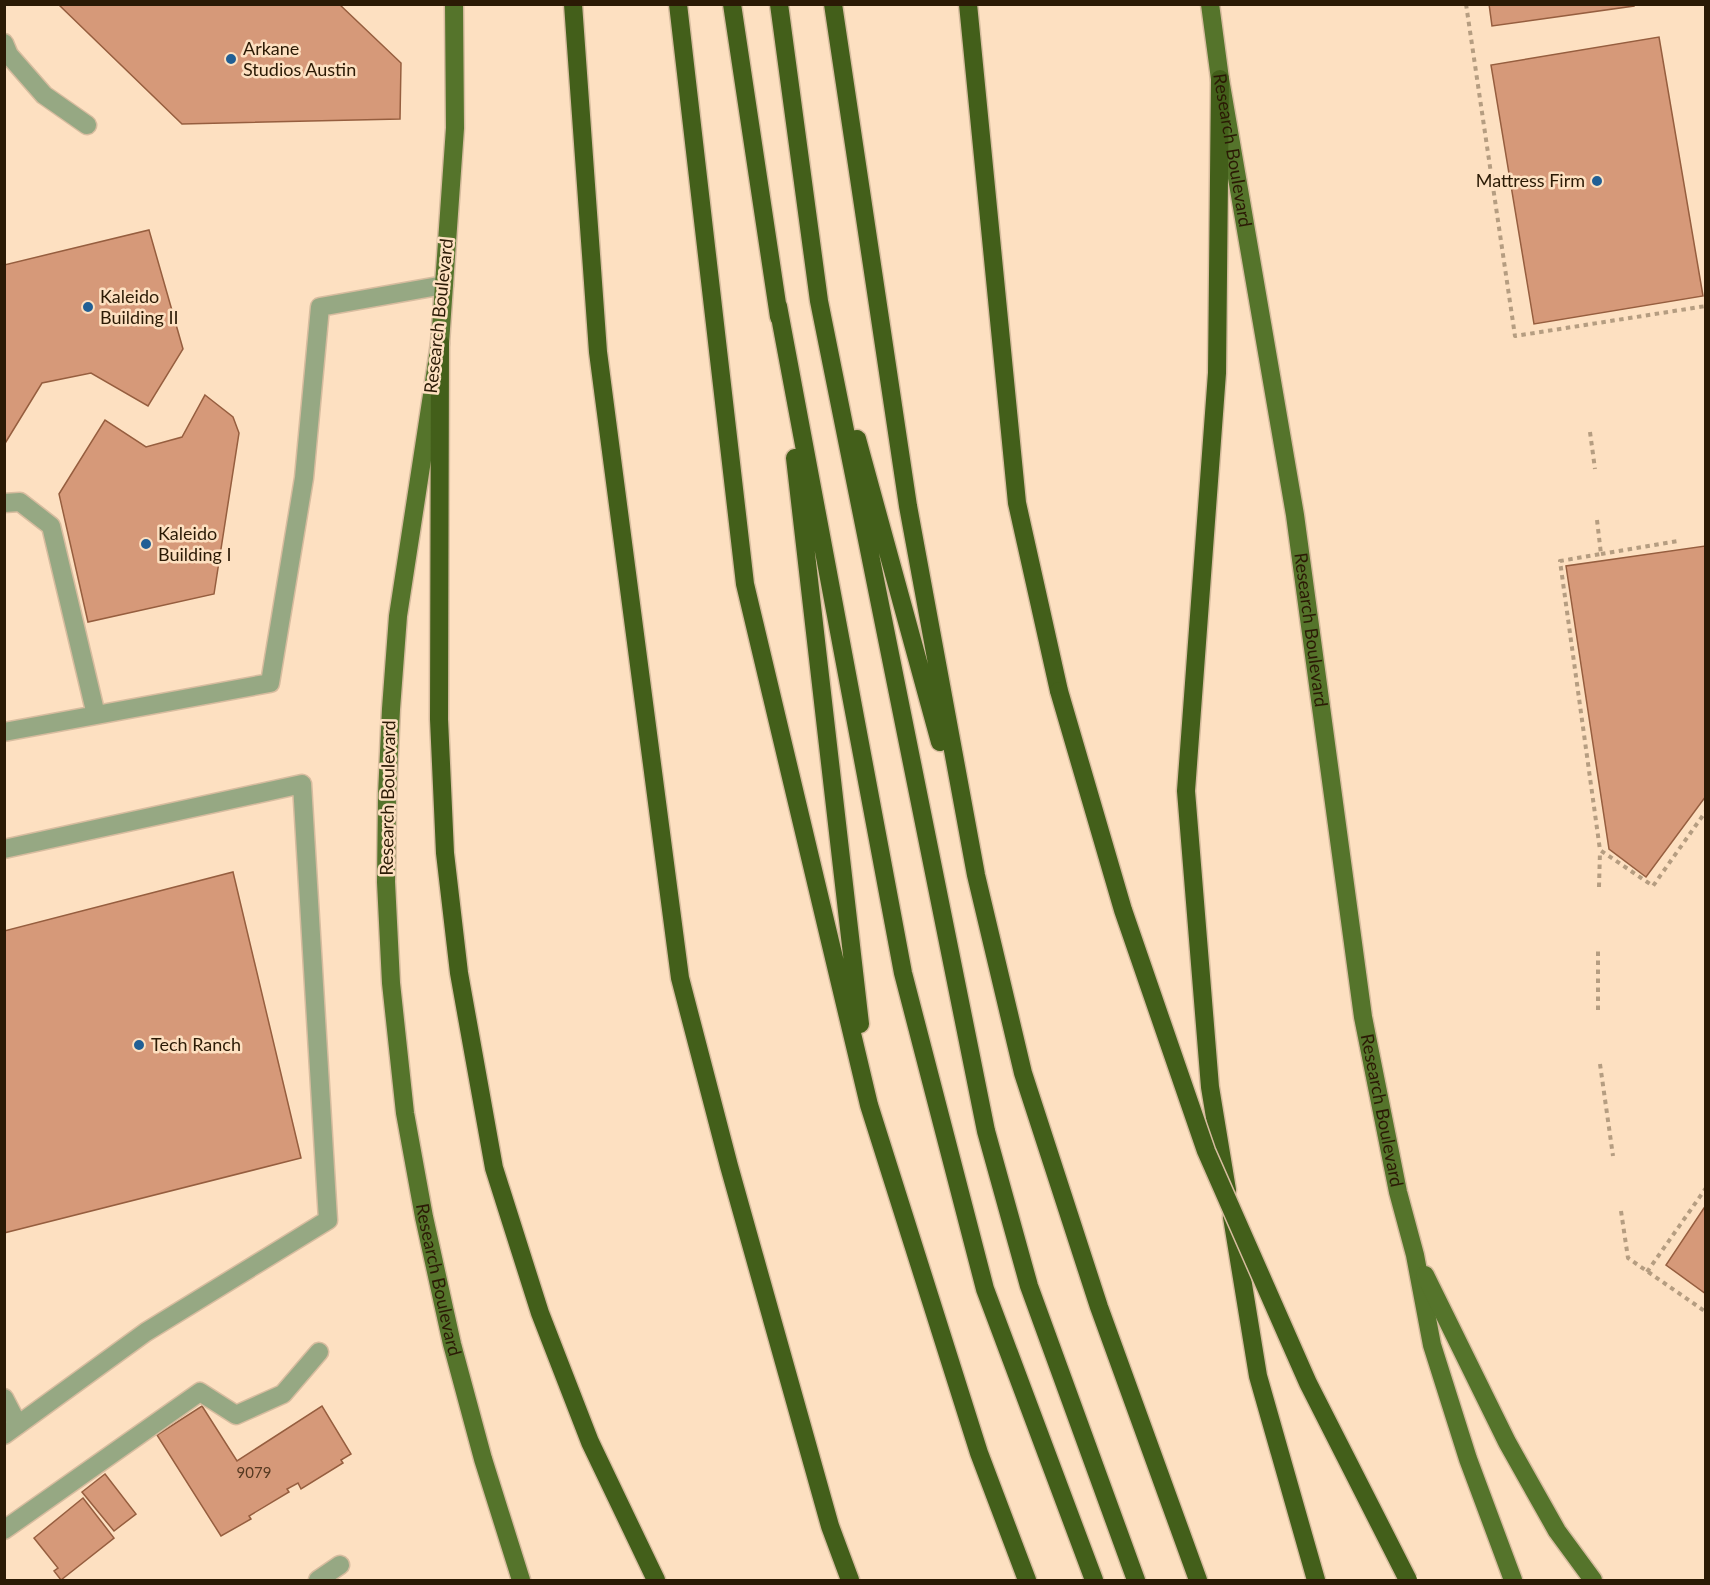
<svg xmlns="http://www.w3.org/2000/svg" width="1710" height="1585" viewBox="0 0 1710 1585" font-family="Lato,sans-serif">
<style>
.building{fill:#d69979;stroke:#965e3f;stroke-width:1.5}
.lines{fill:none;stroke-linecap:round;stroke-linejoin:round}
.minor-casing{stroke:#d7bc9f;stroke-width:21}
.major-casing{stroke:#d7bc9f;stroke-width:21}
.highway-casing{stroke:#d7bc9f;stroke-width:21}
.path{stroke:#b59d81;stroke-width:4;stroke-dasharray:4.5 4.5;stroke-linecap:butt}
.minor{stroke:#96a883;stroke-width:18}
.major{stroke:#55742b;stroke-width:18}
.highway{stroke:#435f1a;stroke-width:18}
.highway-bridge-casing{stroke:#d7bc9f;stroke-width:21;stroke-linecap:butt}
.highway-bridge{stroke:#435f1a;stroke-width:18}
.poi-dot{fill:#215f95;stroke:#fde0c1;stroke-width:2}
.labels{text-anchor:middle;stroke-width:5;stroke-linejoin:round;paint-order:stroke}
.number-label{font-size:15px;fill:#563a22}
.poi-label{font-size:18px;fill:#2b1a05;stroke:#fde0c1;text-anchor:start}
.street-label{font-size:18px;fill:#2b1a05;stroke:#fde0c1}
</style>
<rect width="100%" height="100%" fill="#fde0c1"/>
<!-- building -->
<path class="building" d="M58 4H339L401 63 400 119 182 124Z
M1489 4H1634V6L1492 26Z
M1659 37 1703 296 1534 324 1491 65Z
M149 230 183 349 148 406 91 373 42 383 4 445V265Z
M205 395 233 417 239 433 214 594 88 622 59 494 105 420 146 447 182 437Z
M1705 546 1706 796 1646 877 1609 849 1566 566Z
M233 872 301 1158 4 1233V931Z
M1706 1205V1294L1666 1265Z
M202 1406 237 1461 322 1406 351 1454 341 1460 343 1463 301 1489 298 1483 287 1489 289 1492 249 1516 251 1519 221 1536 157 1435Z
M105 1474 136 1514 114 1531 82 1492Z
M83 1498 114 1538 61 1580 54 1571 58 1568 34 1538Z"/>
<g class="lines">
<defs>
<path id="minor" d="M4 43 9 55 44 95 87 125
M4 503 20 502 51 526 96 715
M4 732 270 683 304 478 320 307 444 285
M4 849 302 784 328 1220 146 1332 4 1435
M4 1398 18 1425
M4 1530 200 1392 236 1415 283 1394 319 1352
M318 1580 340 1565"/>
<g id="major">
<path id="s1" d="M454 4 455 128 444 285 440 343 398 616 391 709 387 795 386 882 391 983 405 1113 424 1217 452 1344 483 1459 521 1580"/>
<path id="s2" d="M1210 4 1220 79 1295 515 1363 1017 1398 1192 1415 1255 1432 1345 1468 1459 1513 1580"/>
<path d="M1425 1275 1507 1442 1557 1531 1593 1580"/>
</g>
<path id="highway" d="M573 4 598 352 680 978 729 1166 830 1526 850 1580
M678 4 745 584 869 1105 979 1453 1027 1580
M732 4 779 317
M779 4 819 301 986 1131 1029 1286 1136 1580
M833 4 908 506 976 875 1023 1073 1099 1307 1198 1580
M968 4 1017 503 1059 691
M1220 79 1217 373 1186 791 1210 1087 1227 1190
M778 306 903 973 985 1289 1094 1580
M440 343 439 719 445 853 459 973 494 1168 540 1313 590 1442 656 1580
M857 439 940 742
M795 458 860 1024
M1232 1217 1258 1376 1316 1580"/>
</defs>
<!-- minor casing -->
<use href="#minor" class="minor-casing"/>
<!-- major casing -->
<use href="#major" class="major-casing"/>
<!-- highway casing -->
<use href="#highway" class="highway-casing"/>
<!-- path -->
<path class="path" d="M1466 4 1515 336 1706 306
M1590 432 1595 469
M1597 520 1601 554 1560 561 1600 850 1653 886 1706 811
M1601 554 1678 541
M1599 887 1600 851
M1598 1010V947
M1600 1064 1613 1156
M1621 1211 1628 1258 1706 1312
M1647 1272 1706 1188"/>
<!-- minor -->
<use href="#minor" class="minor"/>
<!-- major -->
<use href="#major" class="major"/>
<!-- highway -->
<use href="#highway" class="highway"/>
<defs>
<path id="highway-bridge" d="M1059 691 1123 910 1206 1151 1308 1383 1408 1580"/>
</defs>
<!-- highway-bridge casing -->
<use href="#highway-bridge" class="highway-bridge-casing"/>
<!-- highway-bridge -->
<use href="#highway-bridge" class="highway-bridge"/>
</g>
<!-- markers -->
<g class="poi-dot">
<circle cx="231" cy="59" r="6"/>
<circle cx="1597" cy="181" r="6"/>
<circle cx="88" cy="307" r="6"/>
<circle cx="146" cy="544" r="6"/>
<circle cx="139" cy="1045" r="6"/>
</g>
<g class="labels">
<!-- number labels -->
<g class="number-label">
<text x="254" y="1478">9079</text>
</g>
<!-- poi labels -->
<g class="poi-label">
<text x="243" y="55">Arkane<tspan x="243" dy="21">Studios Austin</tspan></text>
<text x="1585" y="187" text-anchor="end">Mattress Firm</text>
<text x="100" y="303">Kaleido<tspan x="100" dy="21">Building II</tspan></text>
<text x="158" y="540">Kaleido<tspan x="158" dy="21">Building I</tspan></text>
<text x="151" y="1051">Tech Ranch</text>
</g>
<!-- street labels -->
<g class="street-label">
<text dy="6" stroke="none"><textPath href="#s2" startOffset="148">Research Boulevard</textPath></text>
<text transform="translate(439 316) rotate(-84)" y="6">Research Boulevard</text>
<text dy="6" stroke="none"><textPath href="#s2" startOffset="634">Research Boulevard</textPath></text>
<text transform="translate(388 798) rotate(-89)" y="6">Research Boulevard</text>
<text dy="6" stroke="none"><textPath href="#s2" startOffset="1120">Research Boulevard</textPath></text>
<text dy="6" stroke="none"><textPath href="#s1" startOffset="1284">Research Boulevard</textPath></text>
</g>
</g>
<!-- border -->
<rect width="1710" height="1585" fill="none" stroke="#2b1a05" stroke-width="12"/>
</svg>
